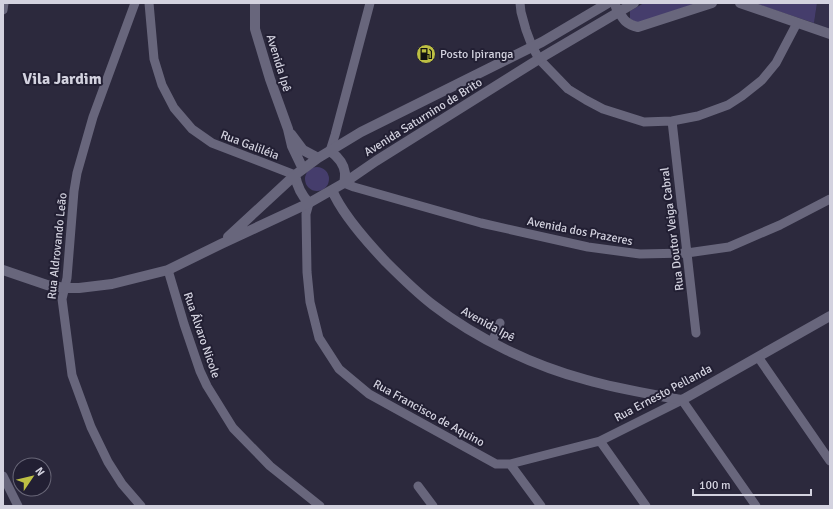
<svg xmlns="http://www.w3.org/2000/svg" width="833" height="509" viewBox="0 0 833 509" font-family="Signika,sans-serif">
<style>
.built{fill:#34304b}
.green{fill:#453d6c}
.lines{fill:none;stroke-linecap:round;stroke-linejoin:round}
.street{stroke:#68667c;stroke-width:9}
.secondary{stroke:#68667c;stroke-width:10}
.labels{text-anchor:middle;stroke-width:4;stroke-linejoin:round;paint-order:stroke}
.poi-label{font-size:12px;fill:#d3d2df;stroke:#221f33;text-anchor:start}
.street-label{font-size:12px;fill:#d3d2df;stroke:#221f33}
.district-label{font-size:16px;font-weight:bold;fill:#d3d2df;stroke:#221f33}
</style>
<rect width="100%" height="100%" fill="#2c293d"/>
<!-- built -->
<path class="built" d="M817 3H830V29L814 23Z"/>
<!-- green -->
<path class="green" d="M644 3H697L638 23 630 19V11Z
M754 3H817L814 23Z
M305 179a12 12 0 1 1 24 0a12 12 0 1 1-24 0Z"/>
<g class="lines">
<!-- street -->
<path class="street" d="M135 3 93 117 77 173 74 191 67 278 62 299 72 375 91 427 108 462 122 484 141 506
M149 3 154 59 162 85 174 108 192 129 212 143 295 175
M520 3 521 12 526 30 532 46 539 59 568 89 586 100 603 109 644 122 672 121 698 116 728 105 742 96 762 80 776 63 797 23
M3 10 4 3
M672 121 696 333
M330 151 335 135 370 3
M344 183 354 187 481 223 588 247 640 254 687 253 729 247 780 225 830 199
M309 203 306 214 307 272 310 302 319 338 339 369 369 394 496 464H510L600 441 682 400 756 506
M168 270 184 324 200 371 207 386 233 428 270 466 320 506
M492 342 500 323
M758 357 830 461
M600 441 646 506
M510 464 541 506
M3 476 18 506
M418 486 433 506"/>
<!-- secondary -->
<path class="secondary" d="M255 3V29L270 79 288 129 292 146 303 169
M740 3 830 34
M616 7C623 18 624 24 638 27L712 3
M291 134 303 150 318 158
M330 151C337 156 344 164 345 173 345 176 345 180 344 183
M295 175C297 186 301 195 309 203
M332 190C342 214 368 243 386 262 401 277 416 292 433 305 477 339 534 366 587 380 618 389 651 394 682 400L830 316
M228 237 295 175 318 158 361 132 542 42 608 3
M3 270 47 285 65 288H79L112 284 168 270 221 244 309 203 344 183 376 161 539 59 634 3"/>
</g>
<!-- icons -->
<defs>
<symbol id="fuel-disc" viewBox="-11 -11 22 22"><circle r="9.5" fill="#bdbf43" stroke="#221f33"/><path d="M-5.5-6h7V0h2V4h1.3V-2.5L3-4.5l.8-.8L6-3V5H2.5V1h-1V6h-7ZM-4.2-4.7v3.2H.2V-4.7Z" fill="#111"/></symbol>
</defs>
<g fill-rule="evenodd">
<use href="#fuel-disc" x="415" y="43" width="22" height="22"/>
</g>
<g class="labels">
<!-- poi labels -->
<g class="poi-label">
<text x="440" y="58">Posto Ipiranga</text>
</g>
<!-- street labels -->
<g class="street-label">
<text transform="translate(279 63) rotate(73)" y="4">Avenida Ipê</text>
<text transform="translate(423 117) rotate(-32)" y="4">Avenida Saturnino de Brito</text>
<text transform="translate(250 145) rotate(21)" y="4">Rua Galiléia</text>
<text transform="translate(672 229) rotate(-97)" y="4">Rua Doutor Veiga Cabral</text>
<text transform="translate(580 231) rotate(11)" y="4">Avenida dos Prazeres</text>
<text transform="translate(57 246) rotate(-84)" y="4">Rua Aldrovando Leão</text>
<text transform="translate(488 324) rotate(29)" y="4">Avenida Ipê</text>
<text transform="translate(202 335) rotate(71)" y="4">Rua Álvaro Nicole</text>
<text transform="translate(663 393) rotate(-28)" y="4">Rua Ernesto Pellanda</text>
<text transform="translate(429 413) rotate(29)" y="4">Rua Francisco de Aquino</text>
</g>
<!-- district labels -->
<g class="district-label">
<text x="62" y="84">Vila Jardim</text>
</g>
</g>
<!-- border -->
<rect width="833" height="509" fill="none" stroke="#d3d2df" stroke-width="8"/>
<!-- north arrow -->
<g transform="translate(32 477) rotate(55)"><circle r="19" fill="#221f33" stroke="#696778"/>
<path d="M0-3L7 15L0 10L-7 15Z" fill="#bdbf43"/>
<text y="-6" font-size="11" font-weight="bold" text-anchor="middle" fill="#d3d2df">N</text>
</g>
<!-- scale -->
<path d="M693 489v6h118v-6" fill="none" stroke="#d3d2df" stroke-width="2"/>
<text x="699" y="489" font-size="12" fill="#d3d2df" stroke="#221f33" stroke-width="3" paint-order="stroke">100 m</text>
</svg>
